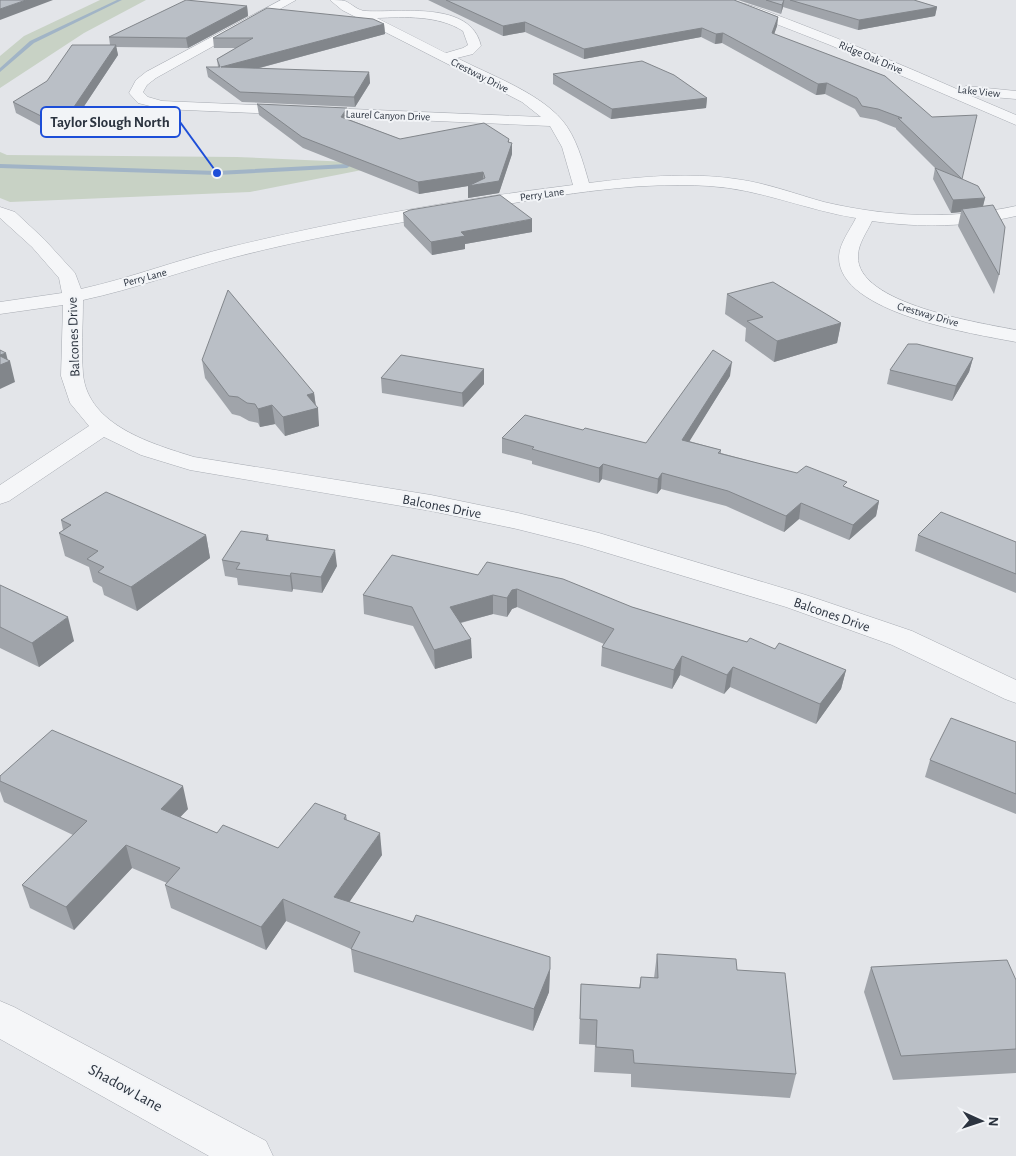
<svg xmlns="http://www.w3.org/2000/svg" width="1016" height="1156" viewBox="0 0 1016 1156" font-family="'Alegreya Sans',sans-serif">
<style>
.green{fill:#c8d2c5}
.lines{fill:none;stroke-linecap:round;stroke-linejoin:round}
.stream{fill:#a1b4c6;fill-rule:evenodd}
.minor-casing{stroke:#a8acb3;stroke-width:1}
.minor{fill:#f5f6f8;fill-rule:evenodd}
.wall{fill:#a0a4aa}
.shaded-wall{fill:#82868b}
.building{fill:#babfc6;stroke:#82868b}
.labels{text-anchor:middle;stroke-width:4;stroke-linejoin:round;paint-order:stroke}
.far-street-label{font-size:11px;fill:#2c3440;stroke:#f2f4f7}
.street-label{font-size:14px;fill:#2c3440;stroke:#f2f4f7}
.near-street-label{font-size:16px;fill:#2c3440;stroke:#f2f4f7}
.leader{fill:none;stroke:#1d4ed8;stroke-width:2}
.callout-dot{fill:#1d4ed8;stroke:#f2f4f7;stroke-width:2}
.callout{fill:#f2f4f7;stroke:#1d4ed8;stroke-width:2}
.callout-label{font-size:15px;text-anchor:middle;font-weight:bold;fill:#2c3440}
</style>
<rect width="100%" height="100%" fill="#e3e5e9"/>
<!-- green -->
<path class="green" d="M100 0H146L84 33 0 88V56L24 36Z
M0 152 7 155 237 157 350 162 367 169 250 192 10 202 0 198Z"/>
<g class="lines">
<!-- stream -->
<path class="stream" d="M117 0H122L34 43 0 72V68L30 41Z
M0 164 217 171 347 164 350 166 347 168 217 175 0 168Z"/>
<defs>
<path id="minor" d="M281 0H296L156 78 147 85 143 92 148 97 162 101 541 117 522 102 342 10 330 0C335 0 341 0 345 1 352 4 358 11 366 11 400 13 471 0 481 46L473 54 457 58C490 75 538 92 562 120 576 136 583 162 589 183 638 177 687 172 736 179 767 183 795 194 824 202 888 217 952 220 1016 206V216C968 227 921 228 872 221 867 232 858 244 858 256 856 304 981 323 1016 330V342C974 334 838 313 839 257 839 244 850 230 856 218 806 210 760 189 709 186 630 181 547 197 469 211 391 224 312 237 235 257 184 270 135 289 83 300 83 325 81 350 83 374 88 426 153 444 194 457L431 495 518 513 599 533 806 595 912 631 1016 680V703L1005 699 892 645 786 607 581 545 517 529 431 511 190 470 141 455 104 437 9 501 0 504V485L89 426 70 403 61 376 63 305 0 314V302L62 293 59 278 32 247 0 218V207L15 212 44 239 75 273 81 289C131 278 180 259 230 247 342 220 458 199 573 185L562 147 550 126 162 109 138 103 129 93 136 80 146 72ZM377 18C405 17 438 15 463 31L468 45 463 48 446 53Z
M718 0C745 0 770 13 795 22 850 43 905 66 959 90L966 86 1016 91V99L969 95 1016 115V125L830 45 720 2Z
M0 1001 14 1007 266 1141 273 1156H209L0 1039Z"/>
</defs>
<!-- minor casing -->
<use href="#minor" class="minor-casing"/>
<!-- minor -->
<use href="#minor" class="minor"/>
</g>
<!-- wall -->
<path class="wall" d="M428 0H734L778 17 777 26 774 34 885 76 962 179 985 198 983 206 999 275 994 294 958 226 961 212 951 213 933 179 935 168 896 129V128L876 120 860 117 855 109 825 94 816 95 722 43 715 44 701 37 584 59 525 32 503 36Z
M735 0H914L937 7 935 16 858 30 783 7 781 14 738 0Z
M247 6 248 16 188 48 116 47 118 55 63 138 16 113 13 102 110 45 109 37Z
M384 24 385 34 256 69 369 72 370 83 355 107 242 102 208 77 206 67H218L217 59 236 48H214L213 38Z
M553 74 707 98 706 108 611 119 553 84Z
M257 104 348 119 400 139 509 142 512 154 499 193 468 198V186L419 194 303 148 259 115Z
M403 213 532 232 465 244V249L432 255 404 226Z
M727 294 841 323 837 343 774 362 745 341 746 328 725 314Z
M973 358 969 372 952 401 887 384 890 370Z
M202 360 314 393 319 426 285 436 275 424 260 427 258 423 249 421 240 416 232 414 205 378Z
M730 376 689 441 721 450V453L846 487 879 501 876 516 849 540 799 519 784 532 726 506 661 489 657 494 602 479 599 483 532 464V461L502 453V438L583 430 646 443Z
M381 378 484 384 463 407 382 393Z
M61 520 206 535 210 558 137 611 104 595 102 587 93 582 89 567 65 556 59 533 63 530Z
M268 535 269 541 337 566 322 593 293 589 292 592 238 585 237 578 225 576 222 560Z
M918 535 1016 542V593L915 551Z
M478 575 632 607 747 642 775 649 846 670 841 689 816 724 730 687 724 694 680 675 672 689 601 666 602 647 604 644 517 607 512 609 507 617 493 614 461 623 472 658 435 669 413 626 364 614 363 595Z
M0 585 74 641 39 667 0 648Z
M1016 742V814L925 777 930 760Z
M0 776 188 809 180 817 217 833 278 848 346 815 347 820 382 855 349 902 550 969 549 992 533 1031 354 972 351 949 286 921 266 950 171 908 165 885 167 883 132 868 74 930 30 908 22 885 73 835 4 802 0 791Z
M657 954 737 970 796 1074 790 1098 631 1087V1074L594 1072 595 1045 579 1044 581 984 639 988 641 977 654 978Z
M871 967 1016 980V1073L893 1080 864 992Z"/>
<!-- shaded-wall -->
<path class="shaded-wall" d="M26 0H53L0 20V9Z
M784 0 783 7 781 14 782 5Z
M247 6 248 16 188 48 186 38Z
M937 7 935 16 858 30 859 20Z
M778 17 777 26 771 43 772 33Z
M525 22V32L503 36V26Z
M384 24 385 34 222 78 221 67Z
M702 28 701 37 584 59V49Z
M723 33 722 43 715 44 716 34Z
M116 45 118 55 63 138 61 126Z
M369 72 370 83 355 107 354 97Z
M827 83 825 94 816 95 818 84Z
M707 98 706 108 611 119 612 109Z
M347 108 348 119 341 117Z
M509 139V149L512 143V154L499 193 468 198V186L419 194 418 182 483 172V183L508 142Z
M985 198 982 210 962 209 961 212 951 213 953 200Z
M532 219V232L465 244V249L432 255 431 242 461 232Z
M841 323 837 343 774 362 777 341Z
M6 353 8 361H10L15 382 0 389V355Z
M973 358 969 372 952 401 956 386Z
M732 362 730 376 681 455 682 440Z
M484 369V384L463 407 462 393Z
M314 393 316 408H318L319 426 285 436 283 417 307 395Z
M272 405 275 424 260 427 258 409Z
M603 464 602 479 599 483V468Z
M662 473 661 489 657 494 658 479Z
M879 501 876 516 849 540 853 525Z
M801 503 799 519 784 532 786 516Z
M206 535 210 558 137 611 131 587Z
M335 550 337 566 322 593 321 577Z
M291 573 293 589 292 592 290 576Z
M517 589V607L512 609 507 617V598L512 590Z
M493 595V614L451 625 450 607Z
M68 617 74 641 39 667 32 643Z
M471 639 472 658 435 669 434 650Z
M682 656 680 675 672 689 674 670Z
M733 667 730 687 724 694 727 675Z
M846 670 841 689 816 724 820 704Z
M183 786 188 809 166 832 161 809Z
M380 833 382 855 337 920 334 897Z
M126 845 132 868 74 930 66 907Z
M283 899 286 921 266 950 261 927Z
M550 969 549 992 533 1031 534 1009Z"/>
<!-- building -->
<path class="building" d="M0 0H26L0 9Z
M186 0 247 6 186 38 109 37Z
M446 0H734L778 17 772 33 885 76 932 117 977 115 962 179 978 186 985 198 953 200 935 168 962 179 898 118H902L878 109 862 106 857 98 827 83 818 84 723 33 716 34 702 28 584 49 525 22 503 26Z
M766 0H784L782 5Z
M790 0H914L937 7 859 20Z
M267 8 373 19 384 24 221 67 369 72 354 97 240 92 206 67H220L217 59 253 38H213Z
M72 45H116L61 126 13 102 47 81Z
M642 61 674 75 707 98 612 109 553 74Z
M257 104 347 108 341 117 400 139 484 123 509 139 508 142 512 143 499 181 468 186 485 178 483 172 418 182 302 137Z
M500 195 532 219 461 232 465 236 431 242 403 213 410 210Z
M993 205 1005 227 999 275 962 209Z
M773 282 841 323 777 341 747 321 763 317 727 294Z
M228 290 314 393 307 395 318 408 283 417 272 405 258 409 255 404 247 403 238 397 229 396 202 360Z
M908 344H917L973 358 956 386 890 370Z
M0 350 6 353 0 355Z
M713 350 732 362 682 440 721 450 718 453 797 473 806 466 847 482 843 486 879 501 853 525 801 503 786 516 728 491 662 473 658 479 603 464 599 468 532 449 534 447 502 438 525 415 583 430 585 428 646 443Z
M401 355 484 369 462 393 381 378Z
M0 356 10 361 0 365Z
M106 492 206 535 131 587 98 572 104 567 87 559 98 551 59 533 71 525 61 520Z
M941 512 1016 542V574L918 535Z
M241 531 268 535 266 540 335 550 321 577 291 573 290 576 236 569 240 563 222 560Z
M392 555 478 575 487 562 563 579 632 607 747 642 750 638 775 649 779 643 846 670 820 704 733 667 727 675 682 656 674 670 602 647 614 629 517 589 512 590 507 598 493 595 450 607 471 639 434 650 412 607 363 595Z
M0 585 68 617 32 643 0 627Z
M951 718 1016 742V794L930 760Z
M52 730 183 786 161 809 217 833 223 825 278 848 315 803 346 815 344 819 380 833 334 897 413 922 416 915 550 957V969L534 1009 351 949 360 932 283 899 261 927 165 885 180 868 126 845 66 907 22 885 87 821 0 781V776Z
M657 954 736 959 737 970 785 973 796 1074 634 1063 633 1050 596 1047 597 1020 580 1019 581 984 640 988 641 977 658 978Z
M1007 960 1016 980V1049L901 1056 871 967Z"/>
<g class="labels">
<!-- far-street labels -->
<g class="far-street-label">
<text transform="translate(871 57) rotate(23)" y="4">Ridge Oak Drive</text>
<text transform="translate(480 75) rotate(27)" y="4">Crestway Drive</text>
<text transform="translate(979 91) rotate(6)" y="4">Lake View</text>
<text transform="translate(388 115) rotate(2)" y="4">Laurel Canyon Drive</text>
<text transform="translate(542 194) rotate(-8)" y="4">Perry Lane</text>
<text transform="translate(145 277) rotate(-15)" y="4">Perry Lane</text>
<text transform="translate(928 314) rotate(16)" y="4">Crestway Drive</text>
</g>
<!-- street labels -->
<g class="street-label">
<text transform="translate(73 337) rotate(-92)" y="5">Balcones Drive</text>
<text transform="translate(442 506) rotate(11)" y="5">Balcones Drive</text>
<text transform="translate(832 614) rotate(19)" y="5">Balcones Drive</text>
</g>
<!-- near-street labels -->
<g class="near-street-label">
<text transform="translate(126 1087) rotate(29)" y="6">Shadow Lane</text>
</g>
</g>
<!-- callouts -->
<path class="leader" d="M217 173L180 122"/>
<circle class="callout-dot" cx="217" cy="173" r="5"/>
<rect class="callout" x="41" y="107" width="139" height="30" rx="5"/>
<g class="callout-label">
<text x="110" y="127">Taylor Slough North</text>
</g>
<!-- north arrow -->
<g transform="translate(981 1121) rotate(93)" stroke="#f2f4f7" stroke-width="4" paint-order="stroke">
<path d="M0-4L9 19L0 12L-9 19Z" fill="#2c3440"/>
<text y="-8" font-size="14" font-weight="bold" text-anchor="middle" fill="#2c3440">N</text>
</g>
</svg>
